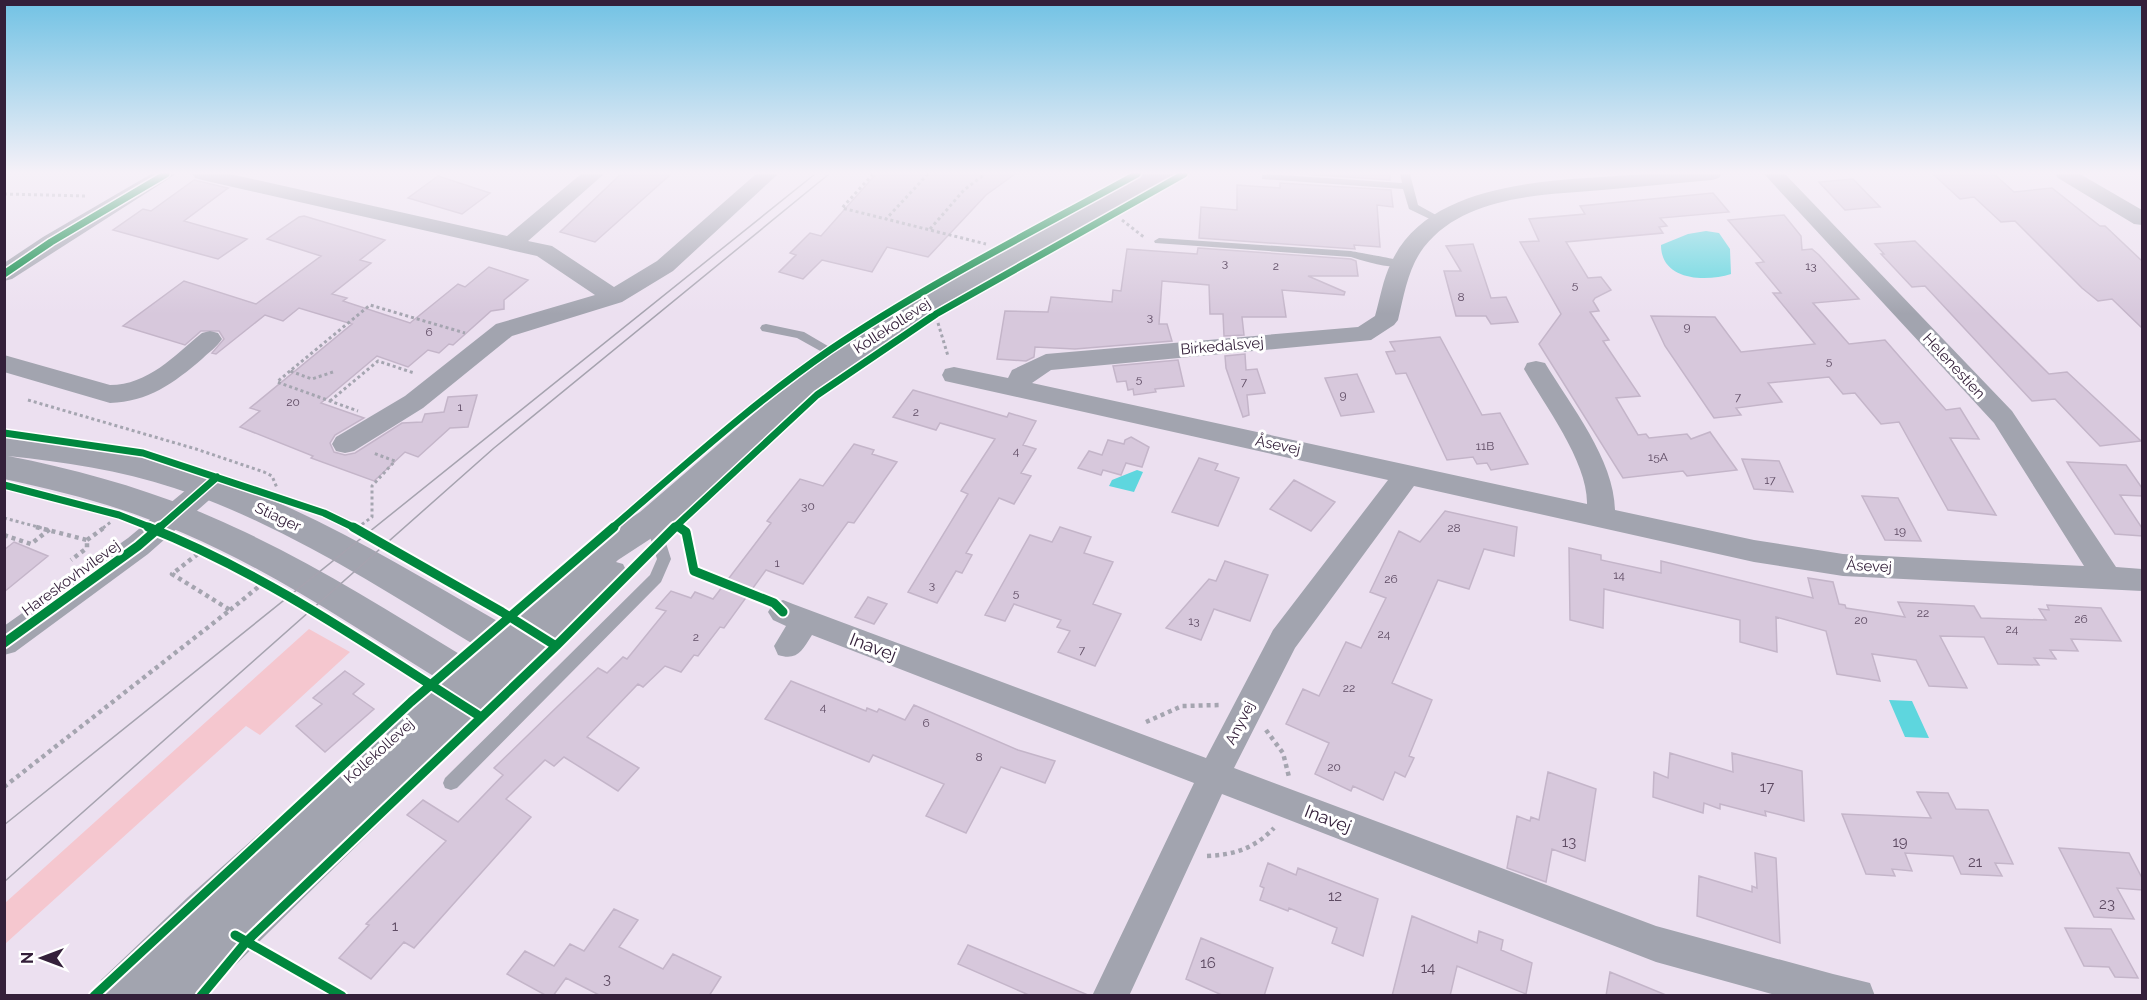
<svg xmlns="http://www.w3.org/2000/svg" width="2147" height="1000" viewBox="0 0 2147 1000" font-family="Raleway,sans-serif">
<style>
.green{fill:#f5c7cf}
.water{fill:#5ed6de}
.building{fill:#d7c8dc;stroke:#c4b5c9;stroke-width:1.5}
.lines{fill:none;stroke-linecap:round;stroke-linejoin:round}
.path-far1{stroke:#a5a5b0;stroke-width:3;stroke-dasharray:3 3;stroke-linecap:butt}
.path{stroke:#a5a5b0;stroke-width:4.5;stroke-dasharray:4 4;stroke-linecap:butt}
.service{fill:#a2a4af;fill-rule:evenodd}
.minor{fill:#a2a4af;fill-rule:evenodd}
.tertiary{fill:#a2a4af;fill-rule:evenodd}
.tram{stroke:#a6a3af;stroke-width:1.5}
.cycleway-far1-casing{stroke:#fff;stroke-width:10}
.cycleway-casing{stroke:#fff;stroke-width:13}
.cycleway-far1{stroke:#00873e;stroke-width:7}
.cycleway{stroke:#00873e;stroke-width:9}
.labels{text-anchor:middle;stroke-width:6;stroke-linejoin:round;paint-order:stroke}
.number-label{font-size:12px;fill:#5e4b63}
.street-label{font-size:15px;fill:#34203a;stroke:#fff}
.near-number-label{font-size:15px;fill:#5e4b63}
.near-street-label{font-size:18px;fill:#34203a;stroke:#fff}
</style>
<rect width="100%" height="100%" fill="#ece0f0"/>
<!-- green -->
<path class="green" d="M309 629 350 652 260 735 246 726 5 944V903Z"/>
<!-- water -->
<path class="water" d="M1706 231 1719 233 1730 249 1731 274C1706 282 1661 281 1661 245L1688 234Z
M1137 470 1143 472 1134 492 1109 486 1112 480Z
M1889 700 1912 701 1929 738 1905 737Z"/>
<!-- building -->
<path class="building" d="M621 174H671L595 242 560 232Z
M876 174H1015L986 195 928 257 887 247 872 272 822 260 803 279 779 272 796 255 790 253 810 233 821 236Z
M1302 174H1390V180Z
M1933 174H1994L2014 192 2052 188 2100 226H2105L2142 261V328L2112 299 2098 301 2082 288 2015 221 2001 222 1974 197 1960 199Z
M438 176 490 193 462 214 408 198Z
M1853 179 1880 207 1845 210 1819 182Z
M194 180 228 188 184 221 247 239 218 259 113 230 143 209 151 211Z
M1280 183 1391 190 1393 207 1377 205 1380 247 1354 245 1355 249 1199 238 1201 207 1237 210V185L1280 188Z
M1713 193 1729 212 1660 218 1667 226 1659 227 1663 233 1566 242 1588 278 1601 277 1611 290 1595 298 1593 301 1599 311 1590 312 1609 340 1603 341 1640 396 1616 398 1638 435 1646 434 1649 438 1687 434 1691 439 1710 432 1737 470 1687 476 1683 471 1623 478 1539 344 1561 314 1520 242 1539 241 1529 219 1585 214 1580 206Z
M1784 215 1801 236 1802 250 1812 249 1819 255 1859 299 1813 303 1849 344 1885 340 1946 410 1960 408 1979 439 1950 438 1996 515 1948 510 1899 422 1881 424 1855 393 1843 394 1829 377 1768 383 1782 402 1736 408 1741 415 1714 418 1665 346 1651 316 1715 317 1741 352 1815 344 1773 293H1781L1756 263 1764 262 1728 220Z
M304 216 385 240 360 260 371 263 332 294 347 298 343 301 410 323 458 284 465 287 489 267 528 280 504 300V309L491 311 453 345 449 344 439 353 428 350 408 367 377 356 321 403 364 418 335 435 330 443 334 452 345 455 355 453 402 423 422 422 425 414 444 412 448 397 477 395 468 427 450 428 418 457 405 452 374 481 311 458 313 456 240 427 260 411 250 408 352 324 299 308 283 321 265 315 216 354 212 353 224 339 219 331H201L185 345 123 326 184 281 256 304 321 256 267 239 299 217Z
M1915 241 2049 374 2067 372 2141 441 2100 446 2055 399 2032 401 1925 286 1912 287 1881 254H1884L1875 244Z
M1473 244 1491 298 1506 297 1518 322 1491 324 1486 316H1456L1444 271H1461L1446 246Z
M1198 248 1351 259 1356 261 1358 276H1308L1345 292 1344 295 1282 290 1286 317H1242L1244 335 1224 336 1223 314H1210L1209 285 1162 281 1159 324H1167L1172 341 1075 349 1035 347 1034 357 1026 361 997 359 1005 311 1048 312 1051 297 1112 302 1113 290 1121 291 1127 249 1197 254Z
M1440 337 1482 415 1500 413 1528 464 1491 470 1487 463 1477 464 1473 457 1447 460 1406 373 1396 374 1386 352 1395 351 1390 342Z
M1245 354 1246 370 1257 369 1265 393 1247 395 1249 415 1243 417 1226 368 1225 356Z
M1178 360 1184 386 1155 389 1156 392 1134 395 1133 389 1128 390 1126 381 1117 382 1113 366Z
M1357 374 1374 412 1341 416 1325 378Z
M913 390 1007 417 1009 413 1036 421 1023 445 1036 449 1021 473 1031 476 1014 504 999 498 966 553 972 555 962 573 956 571 937 603 908 592 968 494 961 491 995 439 940 423 936 430 893 417Z
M1131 437 1149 447 1142 467 1126 463 1121 475 1103 470 1101 475 1078 468 1089 451 1102 455 1108 440 1124 444 1125 440Z
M854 444 874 450 872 454 897 462 854 523 848 522 803 584 766 570 724 628 720 627 698 656 694 655 681 672 665 666 643 687 638 684 587 737 639 768 618 791 564 757 554 766 545 760 506 799 531 817 414 948 404 942 371 979 339 958 369 925 366 924 446 841 407 815 423 800 458 822 503 775 494 768 559 705 598 668 607 673 623 657 627 659 666 611 656 608 671 591 691 598 695 592 713 599 771 523 767 521 800 479 823 486Z
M1199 458 1218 464 1215 470 1239 478 1218 526 1172 512Z
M1742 459 1779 461 1793 492 1754 489Z
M2067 462 2126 465 2142 488V496L2120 495 2142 528V536L2115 534Z
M1294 480 1335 502 1311 531 1270 509Z
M1862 496 1898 498 1921 541 1885 540Z
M1445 511 1517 527 1514 556 1484 549 1469 589 1438 580 1392 683 1432 700 1409 756 1414 758 1405 777 1395 772 1383 800 1353 786 1351 791 1315 774 1329 743 1286 724 1303 689 1319 696 1346 642 1361 648 1386 598 1370 592 1399 531 1420 542Z
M1060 527 1091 537 1084 553 1113 562 1093 604 1121 614 1095 666 1058 652 1070 631 1057 627 1061 620 1014 604 1005 621 985 615 1030 535 1052 542Z
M14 542 48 556 4 592V550Z
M1569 548 1601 555V560L1661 573V561L1813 598 1808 578 1833 582 1839 604 1845 605 1846 608 1905 617 1898 602 1974 606 1981 618 2046 620 2039 609 2049 610 2047 605 2101 608 2121 641 2071 639 2078 651 2050 650 2056 659 2034 658 2039 665 1998 664 1984 637 1940 636 1967 688 1929 686 1916 660 1872 654 1880 681 1837 674 1826 631 1776 617 1777 652 1740 642V620L1604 589 1603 628 1570 620Z
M1225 561 1268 575 1250 621 1214 609 1201 640 1166 628 1209 579 1216 581Z
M868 597 887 604 874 624 855 617Z
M345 671 364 684 353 694 374 709 325 752 296 726 322 704 313 698Z
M791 681 866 711 867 708 877 712 879 709 905 720 914 705 1018 750 1055 761 1045 783 1001 767 966 833 926 816 944 784 873 755 869 762 765 719Z
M1670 753 1733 772 1732 753 1802 771 1804 821 1765 811 1766 816 1720 804V809L1704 803 1703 813 1653 797 1654 772 1668 778Z
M1548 772 1596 789 1585 861 1552 849 1546 882 1507 868 1517 816 1530 821 1531 817 1539 820Z
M1917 792 1948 793 1956 809 1988 810 2013 864 1995 863 2002 876 1961 874 1953 856 1905 853 1912 871 1892 869 1895 876 1866 874 1842 814 1931 818Z
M2059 848 2129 853 2142 878V890L2117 888 2134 919 2094 917Z
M1755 853 1776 858 1780 943 1697 916 1699 876 1752 892V886L1757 888Z
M1268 863 1296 875 1298 868 1378 899 1363 956 1332 943 1337 928 1289 908 1288 911 1260 900 1264 888 1260 886Z
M614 909 638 920 619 947 663 969 673 954 721 977 709 996H601L566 978 553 996H547L507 974 525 951 554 966 570 944 584 951Z
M1412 916 1477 943 1479 931 1503 940 1501 950 1532 963 1526 994 1457 966 1450 996H1392Z
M2065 928 2111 929 2138 978 2115 977 2109 967 2084 966Z
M1201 938 1273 968 1264 996H1224L1186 979Z
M968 945 1088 995V996H1031L958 964Z
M1610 972 1666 995V996H1606Z"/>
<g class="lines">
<!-- path-far1 -->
<path class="path-far1" d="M873 174 842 208 886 219
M928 174 886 219 986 244
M4 194 87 196
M1122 220 1145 238
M930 229 964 190 985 174
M938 323 948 356
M290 371 277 382 358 411
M333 372 312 379 290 371 370 305 465 333
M28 400 196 449 264 472 272 476 277 488
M330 401 378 361 414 373
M4 518 42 528
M103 528 112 521
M357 528 372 517V486L395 461 373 453"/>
<!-- path -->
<path class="path" d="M36 527 87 540V548L71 560
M357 528 359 527
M4 535 31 544 50 529
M87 540 105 527
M230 610 262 584
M1146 722 1182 706 1221 705
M1266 730 1283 753 1289 777
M4 787 230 610 172 574 199 553
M1207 856C1234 855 1255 848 1274 828"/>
<!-- service -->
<path class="service" d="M1268 174 1402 183 1400 174H1410L1418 205 1445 220 1444 222H1436L1409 209 1403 189 1262 179V175Z
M1159 238 1351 251C1361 253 1403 260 1408 263 1397 272 1364 261 1351 257L1155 243 1154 241Z
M766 324 804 332 850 359 848 362H840L797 338 762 331 760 328 762 325Z
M652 516 657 517 659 521 671 559 661 582 457 788 451 790 445 788 443 783 445 778 650 575 657 559 645 521 647 517Z"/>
<!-- minor -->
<path class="minor" d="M151 174H176L12 279 4 281V263L43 237Z
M192 174H230L507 236 581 174H604L528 241 552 246 614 287 657 261 756 174H778L673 271 622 302 512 336 423 408 354 451 345 453 336 451 332 444 336 437 405 396 496 324 595 295 537 256 202 180 195 178Z
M1642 174H1722L1719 178 1712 180C1675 183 1639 187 1602 190 1542 195 1465 195 1424 247 1408 268 1404 295 1398 320L1394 325 1371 340 1051 370 1032 383 1587 504C1588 462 1545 406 1524 369L1527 363 1536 361 1545 363C1571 406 1614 459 1615 510L1754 540 1843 554 2084 566 1994 423 1764 174H1785L2012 411 2116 567 2142 569V591L1843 576 1754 562 1414 486 1295 648 1234 768 1656 926 1833 974 1870 983 1875 996H1779L1656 962 1222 794 1129 996H1092L1194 783 812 635C802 651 797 661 778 655L774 646 786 626 773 620 768 612 773 604 783 600 793 604 1206 758 1273 630 1388 480 954 383 945 381 942 375 945 369 954 367 1008 378 1012 370 1046 354 1358 327 1375 316C1380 299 1383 279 1391 263 1430 177 1563 181 1642 174Z
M2055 174H2080L2142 210V225L2134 224 2058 178Z
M210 331 218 333 222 339C217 347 209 352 202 359 174 383 148 402 110 403L4 372V355L110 385C148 385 174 356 202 333Z
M207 477 216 480 220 487 216 494 148 554 15 652 4 655V626L128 538 198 480Z"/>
<!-- tertiary -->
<path class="tertiary" d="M1142 174H1174L1170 179 939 307 854 366 786 421 664 530 618 560 616 562 623 564 628 574 623 584 204 996H95L101 980 188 897 435 677C353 626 272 571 183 533 125 508 66 492 4 479V433C70 440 134 450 197 471 304 506 402 566 499 622L594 542 640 512 764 405 834 352 919 295ZM8 456C63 462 120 470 174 488 281 523 377 586 473 644L461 655C387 610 313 563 234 527 162 493 85 471 8 456Z"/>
<!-- tram -->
<path class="tram" d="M4 825 815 174
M4 882 494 448 829 174"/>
<defs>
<path id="cycleway-far1" d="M4 274 51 242 166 174
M4 433 143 453 324 513 355 528
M4 485 119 515 152 528
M677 525 681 528
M159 528 217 477
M612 528C683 467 753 403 830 350 928 284 1034 231 1137 174
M674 528 817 395 936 314 1184 174"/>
<path id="cycleway" d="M148 527C267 574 373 649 481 717
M353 527 502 612 556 646
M679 527 686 532 694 571 774 603 783 612
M4 643 138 546 160 527
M235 935 342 996
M94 996 411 702 614 527
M201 996 246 942 556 646 675 527"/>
</defs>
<!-- cycleway-far1 casing -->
<use href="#cycleway-far1" class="cycleway-far1-casing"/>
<!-- cycleway casing -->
<use href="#cycleway" class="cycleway-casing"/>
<!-- cycleway-far1 -->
<use href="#cycleway-far1" class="cycleway-far1"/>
<!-- cycleway -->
<use href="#cycleway" class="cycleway"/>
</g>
<!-- sky -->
<linearGradient id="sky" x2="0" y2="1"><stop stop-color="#71c2e4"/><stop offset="0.55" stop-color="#f6f1f8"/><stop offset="1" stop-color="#f6f1f8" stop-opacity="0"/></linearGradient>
<rect width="2147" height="314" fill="url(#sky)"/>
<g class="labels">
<!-- number labels -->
<g class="number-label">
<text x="1225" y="267">3</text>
<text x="1276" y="270">2</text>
<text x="1811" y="270">13</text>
<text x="1575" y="289">5</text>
<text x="1461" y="301">8</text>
<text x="1150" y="321">3</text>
<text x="1687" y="331">9</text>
<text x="429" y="336">6</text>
<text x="1829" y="365">5</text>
<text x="1139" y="383">5</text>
<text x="1244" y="386">7</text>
<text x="1343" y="399">9</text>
<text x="1738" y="401">7</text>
<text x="293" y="406">20</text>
<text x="460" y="411">1</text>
<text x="916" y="416">2</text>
<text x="1485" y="450">11B</text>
<text x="1016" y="455">4</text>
<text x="1658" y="461">15A</text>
<text x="1770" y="484">17</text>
<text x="808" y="510">30</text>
<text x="1454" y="532">28</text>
<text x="1900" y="535">19</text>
<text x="777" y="567">1</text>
<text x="1619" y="579">14</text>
<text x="1391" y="583">26</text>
<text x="932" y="589">3</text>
<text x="1016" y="597">5</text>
<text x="1923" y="617">22</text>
<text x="2081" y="623">26</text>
<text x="1861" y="624">20</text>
<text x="1194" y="625">13</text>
<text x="2012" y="633">24</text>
<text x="1384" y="638">24</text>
<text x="696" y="641">2</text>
<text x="1082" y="654">7</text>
<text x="1349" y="692">22</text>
<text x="823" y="711">4</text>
<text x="926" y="727">6</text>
<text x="979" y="761">8</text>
<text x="1334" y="771">20</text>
</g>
<!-- street labels -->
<g class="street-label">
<text transform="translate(892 326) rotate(-33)" y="5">Kollekollevej</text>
<text transform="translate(1222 346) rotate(-5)" y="5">Birkedalsvej</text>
<text transform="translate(1954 366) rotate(47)" y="5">Helenestien</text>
<text transform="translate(1278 445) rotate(12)" y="5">Åsevej</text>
<text transform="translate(278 517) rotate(25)" y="5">Stiager</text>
<text transform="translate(1869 566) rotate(3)" y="5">Åsevej</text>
<text transform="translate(71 578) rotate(-36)" y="5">Hareskovhvilevej</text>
<text transform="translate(1240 723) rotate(-63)" y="5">Anyvej</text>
<text transform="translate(379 751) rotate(-42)" y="5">Kollekollevej</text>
</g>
<!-- near-number labels -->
<g class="near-number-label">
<text x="1767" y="792">17</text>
<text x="1569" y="847">13</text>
<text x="1900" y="847">19</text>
<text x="1975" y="867">21</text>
<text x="1335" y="901">12</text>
<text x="2107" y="909">23</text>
<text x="395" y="931">1</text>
<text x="1208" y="968">16</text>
<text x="1428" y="973">14</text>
<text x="607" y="984">3</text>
</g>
<!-- near-street labels -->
<g class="near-street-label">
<text transform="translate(873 647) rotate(21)" y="6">Inavej</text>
<text transform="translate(1328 819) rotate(21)" y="6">Inavej</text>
</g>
</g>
<!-- border -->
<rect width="2147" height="1000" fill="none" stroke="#34203a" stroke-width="12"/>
<!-- north arrow -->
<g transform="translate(42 958) rotate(270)" stroke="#ffffff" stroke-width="4.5" paint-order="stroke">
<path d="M0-4.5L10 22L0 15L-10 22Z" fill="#34203a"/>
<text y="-9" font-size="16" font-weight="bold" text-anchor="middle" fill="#34203a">N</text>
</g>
</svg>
